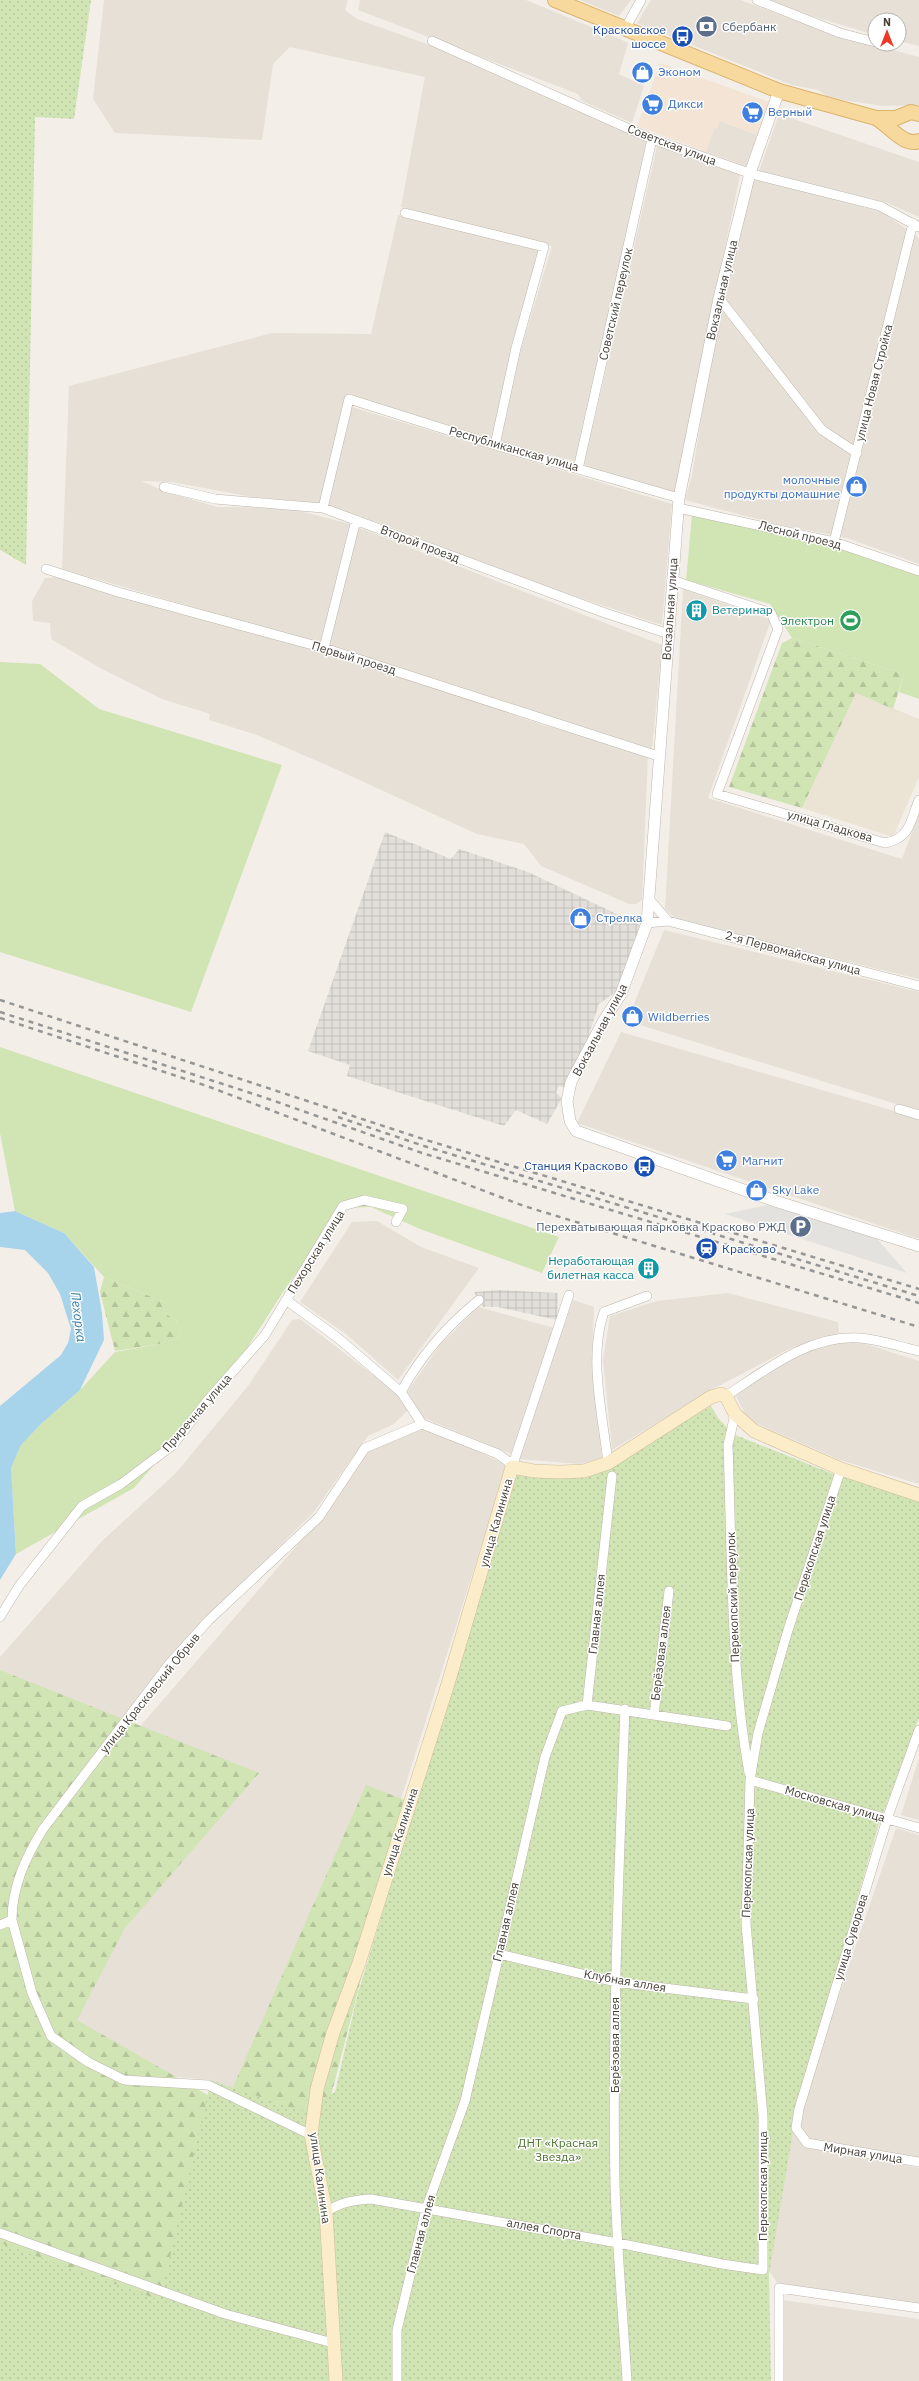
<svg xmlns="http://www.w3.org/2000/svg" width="919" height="2381" viewBox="0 0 919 2381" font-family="'IBM Plex Sans',sans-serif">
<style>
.residential{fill:#e6e0d6}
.commercial{fill:#f3e4d5}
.industrial{fill:url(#industrial-grid)}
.education{fill:#ebe3d3}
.grass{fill:#d1e4b4}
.forest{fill:url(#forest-firs)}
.park{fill:url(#park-dots)}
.parking{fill:#e4e2df}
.water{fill:#a8d4eb}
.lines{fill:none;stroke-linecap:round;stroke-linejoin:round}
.minor-casing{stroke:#beb6ab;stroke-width:10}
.tertiary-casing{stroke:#beb6ab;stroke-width:12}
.secondary-casing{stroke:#cfbe9a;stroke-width:14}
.primary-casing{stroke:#dbb36d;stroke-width:16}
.minor{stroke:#fff;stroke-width:9}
.tertiary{stroke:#fff;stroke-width:11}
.secondary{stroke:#fbecca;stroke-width:13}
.primary{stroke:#f7d89d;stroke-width:14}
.rail{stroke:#969696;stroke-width:2.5;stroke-dasharray:5 5;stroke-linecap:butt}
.labels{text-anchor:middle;stroke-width:3;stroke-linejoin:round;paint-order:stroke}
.service-label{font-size:12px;fill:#4e5e75;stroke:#fff;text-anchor:start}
.transit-label{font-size:12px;fill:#164399;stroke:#fff;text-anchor:end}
.shop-label{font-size:12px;fill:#366cbe;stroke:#fff;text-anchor:start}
.street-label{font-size:12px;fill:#463f37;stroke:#fff}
.culture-label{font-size:12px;fill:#0d838f;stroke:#fff;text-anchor:start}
.leisure-label{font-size:12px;fill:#27864d;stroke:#fff;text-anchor:end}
.park-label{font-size:12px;fill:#4d742e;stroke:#fff}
.water-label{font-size:13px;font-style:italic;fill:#357ba2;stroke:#fff}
</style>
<defs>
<pattern id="industrial-grid" width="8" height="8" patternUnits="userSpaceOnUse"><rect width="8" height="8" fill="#e2ded9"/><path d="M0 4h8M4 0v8" fill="none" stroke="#c3c0bb"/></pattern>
<pattern id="forest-firs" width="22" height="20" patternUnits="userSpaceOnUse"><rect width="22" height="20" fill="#d1e4b4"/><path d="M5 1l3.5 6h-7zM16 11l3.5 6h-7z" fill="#b5c59b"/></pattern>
<pattern id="park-dots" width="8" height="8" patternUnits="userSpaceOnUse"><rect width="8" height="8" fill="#d1e4b4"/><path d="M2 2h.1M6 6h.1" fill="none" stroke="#b5c59b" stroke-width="1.8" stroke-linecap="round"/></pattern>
</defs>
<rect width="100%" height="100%" fill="#f3efe8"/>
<!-- residential -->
<path class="residential" d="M104 0H348L345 10 357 19 452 53 650 141 578 462 499 442 511 382 552 246 401 207 425 77 290 47 273 64 262 140 115 133 93 99Z
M360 0H526L618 38 628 43 619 74 644 86 632 123 582 101 578 94 358 10Z
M580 0H631L619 16Z
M651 0H740L842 37 919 57V105L883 106 843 100 827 96 818 90 792 85 637 23Z
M768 0H919V46L899 41V20H875V35L812 16Z
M779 114 919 162V217L885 202 759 171Z
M720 121 757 135 746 166 706 152 714 128Z
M657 146 740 175 674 497 580 471 593 426Z
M751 178 882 212 919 238V564L847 538 776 524 685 500 692 475 714 340Z
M398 215 540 250 492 438 346 395 321 503 252 497 172 482 141 481 164 491 217 507 288 508 350 524 320 644 62 569 69 386 272 333 371 334Z
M352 407 672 504 662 625 535 583 388 526 328 506Z
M357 527 662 645 652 749 329 647Z
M63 577 330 652 543 725 598 739 648 755 642 900 636 904H629L541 866 524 844 477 834 331 767 257 735 209 720 210 714 162 699 102 669 51 639 50 623 33 621 32 601 45 578Z
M683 589 771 620 708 798 902 859 919 814V979L677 920 665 909Z
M664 930 919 992V1111L627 1021Z
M621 1032 919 1118V1239L577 1123Z
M377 1221 421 1247 479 1268 398 1380 346 1334 300 1302 352 1222Z
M728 1293 838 1322 839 1333 791 1348 709 1391 612 1450 603 1360 610 1316 657 1301Z
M573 1300 594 1307 592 1356 602 1458 580 1464 518 1459Z
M478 1307 555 1328 511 1454 424 1418 407 1392 440 1345Z
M300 1319 399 1395 409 1409 394 1424 368 1436 313 1513 189 1636 106 1740 0 2122V1657L102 1541 175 1474 248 1386 292 1320Z
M831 1342H859L919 1361V1484L840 1460 748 1420 736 1396 793 1356Z
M422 1425 507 1465 302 2111 211 2080 115 2071 50 2025 76 1800 320 1519 365 1450Z
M919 1758V1820L901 1815Z
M896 1828 919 1835V2159L808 2142 798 2128 800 2109Z
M797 2108 794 2129 816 2148 919 2168V2308L780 2287 768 2269 759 2115Z
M783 2300 919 2319V2381H784Z"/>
<!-- commercial -->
<path class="commercial" d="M660 63 769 102 757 135 720 121 717 129 714 128 706 152 637 126Z"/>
<!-- industrial -->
<path class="industrial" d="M385 832 451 859 459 849 528 872 640 925 621 988 599 1004 585 1047 565 1088 559 1086 556 1093 562 1098 547 1124 516 1110 504 1126 347 1076 350 1065 308 1051Z
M499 1290 558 1293 557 1320 498 1307H483L474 1292Z"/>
<!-- education -->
<path class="education" d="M856 693 919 719V777L893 837 802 808Z"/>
<!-- grass -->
<path class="grass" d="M692 515 834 547 919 576V699L899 692 904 674 792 638 770 604 686 580Z
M0 662 40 664 99 709 282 765 191 1012 0 952Z
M0 1047 559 1237 542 1273 420 1229 371 1207 342 1208 285 1289 222 1387 134 1488 16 1554 11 1468 21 1445 42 1423 80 1390 115 1352 159 1344 181 1336 176 1320 166 1314 161 1301 104 1277 64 1233 15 1211 0 1133Z"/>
<!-- forest -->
<path class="forest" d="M792 638 904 674 893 709 856 693 802 808 729 787 782 643Z
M104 1277 161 1301 166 1314 176 1320 181 1336 159 1344 115 1351 100 1292Z
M0 1670 259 1773 125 1928 77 2020 225 2105 366 1785 407 1801 316 2154 325 2381H0Z"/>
<!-- park -->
<path class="park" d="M0 0H91L74 119 35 117 26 565 0 550Z
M711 1406 718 1418 733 1434 833 1474 919 1500V1718L878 1827 797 2108 769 2274 771 2381H0V2243L160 2300 211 2080 301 2111 335 2092 358 1993 516 1473 615 1463Z"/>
<!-- parking -->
<path class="parking" d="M768 1205 877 1239 907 1273 725 1214Z"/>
<!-- water -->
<path class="water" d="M15 1211 64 1233 94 1267 102 1313 104 1340 80 1390 42 1423 21 1445 11 1468 16 1554 0 1580V1406L61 1355 68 1343 71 1329 60 1294 48 1273 25 1250 0 1247V1213Z"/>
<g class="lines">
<defs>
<path id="minor" d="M757 0 840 33 875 42
M625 29 641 0
M432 41 652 139 752 174 880 206 919 227
M882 44 886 45
M405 213 544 247 516 348 495 445
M719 298 822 430 857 453
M578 469 652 139
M164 487 215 499 323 508 605 613 669 634
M323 508 349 399 495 445 679 498
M678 508 834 542 919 571
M834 542 913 223
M46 569 118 592 324 648 658 756
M672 580 771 613 778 629 717 794 885 843C911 838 910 821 919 800
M324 648 356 520
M649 899 668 921
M647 923 668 921 919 986
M899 1109 919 1115
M286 1300 338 1338 401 1392 422 1424 498 1454 509 1462 512 1467
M401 1392C420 1357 448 1325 479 1300
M726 1396C766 1370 808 1335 859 1338 878 1339 900 1347 919 1351
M735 1414 728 1445C732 1554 730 1665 749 1773
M608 1463C603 1417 588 1356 604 1312L647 1296
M512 1467 569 1295
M0 1617 19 1586 82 1506 121 1484 173 1445 207 1401 265 1335 343 1206 364 1200 403 1209 396 1222
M587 1705 727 1726
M625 1709C619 1868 612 2027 615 2185 617 2251 623 2316 627 2381
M654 1715 669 1591
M919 1730 887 1819 799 2109 796 2128 807 2143 919 2162
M750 1780 919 1828
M0 1925 12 1920
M499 1954 615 1982 754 1999
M311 2135 208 2085 124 2080 88 2062 51 2036 32 1993 12 1920C12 1886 26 1857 43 1829L170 1663 209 1620 319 1517 365 1448 422 1424
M326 2212C341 2202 354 2200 371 2199L618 2243 722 2264 763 2270V2116L746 1924 750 1780 758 1733 788 1630 841 1469
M0 2233 225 2314 333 2343
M397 2381V2330L426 2209 465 2101 545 1757 562 1711 587 1705 612 1476
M779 2381V2288L919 2308"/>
<path id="tertiary" d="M779 91 750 173 719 298 679 498 647 923 621 994 604 1020 571 1082 567 1101 570 1121 576 1131 775 1201 919 1246"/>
<path id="secondary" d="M336 2381 326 2212 311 2135 317 2089 333 2033 359 1963 447 1687 512 1467 534 1471 560 1472 584 1471 608 1463 711 1397 721 1394 726 1396 735 1414 754 1431 841 1469 919 1495"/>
<path id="primary" d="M555 0 779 91 876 118H896L911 112 919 114
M876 118C890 126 904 147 919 141"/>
</defs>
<!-- minor casing -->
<use href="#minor" class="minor-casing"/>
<!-- tertiary casing -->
<use href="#tertiary" class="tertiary-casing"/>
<!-- secondary casing -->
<use href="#secondary" class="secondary-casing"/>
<!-- primary casing -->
<use href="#primary" class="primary-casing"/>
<!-- minor -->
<use href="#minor" class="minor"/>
<!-- tertiary -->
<use href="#tertiary" class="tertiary"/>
<!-- secondary -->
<use href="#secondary" class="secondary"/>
<!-- primary -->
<use href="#primary" class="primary"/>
<!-- rail -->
<path class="rail" d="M0 1000 426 1140 919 1289
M0 1012 263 1097 422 1153 919 1303
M0 1018 207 1086 524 1206 919 1327
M338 1117 424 1146 919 1296"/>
</g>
<!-- icons -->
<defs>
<symbol id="bank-disc" viewBox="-11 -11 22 22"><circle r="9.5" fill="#5c6f8a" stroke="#fff"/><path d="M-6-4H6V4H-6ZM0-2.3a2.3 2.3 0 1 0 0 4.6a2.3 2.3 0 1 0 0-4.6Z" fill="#fff"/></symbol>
<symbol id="bus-disc" viewBox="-11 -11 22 22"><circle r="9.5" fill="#1a4fb4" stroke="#fff"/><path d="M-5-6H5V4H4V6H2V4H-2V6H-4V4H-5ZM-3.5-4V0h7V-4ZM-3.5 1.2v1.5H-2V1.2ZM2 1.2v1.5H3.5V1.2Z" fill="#fff"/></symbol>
<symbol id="shop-disc" viewBox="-11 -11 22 22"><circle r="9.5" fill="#3f7fe0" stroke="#fff"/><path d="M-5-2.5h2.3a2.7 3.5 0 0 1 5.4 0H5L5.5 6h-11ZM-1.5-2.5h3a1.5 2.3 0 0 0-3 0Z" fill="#fff"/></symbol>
<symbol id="supermarket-disc" viewBox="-11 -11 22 22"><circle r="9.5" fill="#3f7fe0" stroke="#fff"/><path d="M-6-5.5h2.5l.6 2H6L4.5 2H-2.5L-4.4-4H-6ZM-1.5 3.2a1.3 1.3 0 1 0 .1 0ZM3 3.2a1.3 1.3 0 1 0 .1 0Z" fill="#fff"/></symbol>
<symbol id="building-disc" viewBox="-11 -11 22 22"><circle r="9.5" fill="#0f9aa8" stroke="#fff"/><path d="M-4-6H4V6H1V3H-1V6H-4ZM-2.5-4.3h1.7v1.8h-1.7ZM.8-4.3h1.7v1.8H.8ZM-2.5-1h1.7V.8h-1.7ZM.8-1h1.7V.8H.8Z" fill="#fff"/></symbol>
<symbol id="stadium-disc" viewBox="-11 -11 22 22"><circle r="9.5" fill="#2e9e5b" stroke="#fff"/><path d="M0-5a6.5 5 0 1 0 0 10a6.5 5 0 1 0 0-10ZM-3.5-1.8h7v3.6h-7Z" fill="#fff"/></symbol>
<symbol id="parking-disc" viewBox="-11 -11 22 22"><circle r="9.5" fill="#5c6f8a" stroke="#fff"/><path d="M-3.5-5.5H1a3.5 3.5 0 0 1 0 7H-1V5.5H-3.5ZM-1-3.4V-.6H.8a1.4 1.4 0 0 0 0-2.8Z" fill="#fff"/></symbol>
<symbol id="station-disc" viewBox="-11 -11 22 22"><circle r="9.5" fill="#1a4fb4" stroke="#fff"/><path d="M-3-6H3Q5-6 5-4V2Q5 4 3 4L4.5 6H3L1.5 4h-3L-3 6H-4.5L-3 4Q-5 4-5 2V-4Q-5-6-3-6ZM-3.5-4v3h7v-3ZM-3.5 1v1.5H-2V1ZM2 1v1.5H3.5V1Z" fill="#fff"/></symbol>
</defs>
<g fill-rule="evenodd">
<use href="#bank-disc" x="694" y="14" width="25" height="25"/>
<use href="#bus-disc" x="670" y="24" width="25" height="25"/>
<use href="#shop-disc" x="630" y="60" width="25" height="25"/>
<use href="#supermarket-disc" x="640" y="92" width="25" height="25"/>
<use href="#supermarket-disc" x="740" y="100" width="25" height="25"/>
<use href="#shop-disc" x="844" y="474" width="25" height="25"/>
<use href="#building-disc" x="684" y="598" width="25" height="25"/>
<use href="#stadium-disc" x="838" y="608" width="25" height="25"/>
<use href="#shop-disc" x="568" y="906" width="25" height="25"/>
<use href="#shop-disc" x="620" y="1004" width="25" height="25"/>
<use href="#supermarket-disc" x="714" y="1148" width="25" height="25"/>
<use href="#bus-disc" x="632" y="1154" width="25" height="25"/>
<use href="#shop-disc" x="744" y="1178" width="25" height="25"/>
<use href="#parking-disc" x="788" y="1214" width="25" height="25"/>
<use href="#station-disc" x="694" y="1236" width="25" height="25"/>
<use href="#building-disc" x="636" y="1256" width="25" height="25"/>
</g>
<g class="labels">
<!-- service labels -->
<g class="service-label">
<text x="722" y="31">Сбербанк</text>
<text x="786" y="1231" text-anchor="end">Перехватывающая парковка Красково РЖД</text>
</g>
<!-- transit labels -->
<g class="transit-label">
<text x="666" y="34">Красковское<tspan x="666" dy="14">шоссе</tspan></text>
<text x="628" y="1170">Станция Красково</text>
<text x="722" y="1253" text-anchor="start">Красково</text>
</g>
<!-- shop labels -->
<g class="shop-label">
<text x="658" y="76">Эконом</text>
<text x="668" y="108">Дикси</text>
<text x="768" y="116">Верный</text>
<text x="840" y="484" text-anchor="end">молочные<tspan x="840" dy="14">продукты домашние</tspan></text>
<text x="596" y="922">Стрелка</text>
<text x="648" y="1021">Wildberries</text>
<text x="742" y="1165">Магнит</text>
<text x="772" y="1194">Sky Lake</text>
</g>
<!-- street labels -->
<g class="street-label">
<text transform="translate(672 145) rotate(21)" y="4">Советская улица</text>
<text transform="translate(722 290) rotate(-77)" y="4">Вокзальная улица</text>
<text transform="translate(616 304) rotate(-77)" y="4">Советский переулок</text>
<text transform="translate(874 383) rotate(-76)" y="4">улица Новая Стройка</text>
<text transform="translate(514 449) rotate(16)" y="4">Республиканская улица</text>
<text transform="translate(800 535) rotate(14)" y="4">Лесной проезд</text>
<text transform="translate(420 544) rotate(21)" y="4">Второй проезд</text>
<text transform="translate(670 609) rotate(-86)" y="4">Вокзальная улица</text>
<text transform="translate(354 658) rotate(17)" y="4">Первый проезд</text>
<text transform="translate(830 826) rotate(16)" y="4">улица Гладкова</text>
<text transform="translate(793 953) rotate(15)" y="4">2-я Первомайская улица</text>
<text transform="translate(600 1030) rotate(-62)" y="4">Вокзальная улица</text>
<text transform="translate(316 1252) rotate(-58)" y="4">Пехорская улица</text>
<text transform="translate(197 1413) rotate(-49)" y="4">Приречная улица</text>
<text transform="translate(496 1523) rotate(-74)" y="4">улица Калинина</text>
<text transform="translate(815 1548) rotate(-72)" y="4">Перекопская улица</text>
<text transform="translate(733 1597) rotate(-92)" y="4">Перекопский переулок</text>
<text transform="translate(597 1614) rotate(-84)" y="4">Главная аллея</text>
<text transform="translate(661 1653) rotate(-83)" y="4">Берёзовая аллея</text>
<text transform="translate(150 1693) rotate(-51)" y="4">улица Красковский Обрыв</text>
<text transform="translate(835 1804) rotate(16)" y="4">Московская улица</text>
<text transform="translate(400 1832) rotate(-72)" y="4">улица Калинина</text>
<text transform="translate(748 1863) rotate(-88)" y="4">Перекопская улица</text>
<text transform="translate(506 1922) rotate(-77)" y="4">Главная аллея</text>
<text transform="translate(851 1937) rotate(-73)" y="4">улица Суворова</text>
<text transform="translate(625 1981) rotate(10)" y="4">Клубная аллея</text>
<text transform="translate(615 2045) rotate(-90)" y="4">Берёзовая аллея</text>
<text transform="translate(863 2153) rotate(9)" y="4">Мирная улица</text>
<text transform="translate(320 2178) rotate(82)" y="4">улица Калинина</text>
<text transform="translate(763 2186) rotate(-90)" y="4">Перекопская улица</text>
<text transform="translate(544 2229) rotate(10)" y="4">аллея Спорта</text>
<text transform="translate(421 2234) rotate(-75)" y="4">Главная аллея</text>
</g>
<!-- culture labels -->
<g class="culture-label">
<text x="712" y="614">Ветеринар</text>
<text x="634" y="1265" text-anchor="end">Неработающая<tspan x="634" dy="14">билетная касса</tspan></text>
</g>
<!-- leisure labels -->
<g class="leisure-label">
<text x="834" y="625">Электрон</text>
</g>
<!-- park labels -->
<g class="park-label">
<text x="558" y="2147">ДНТ «Красная<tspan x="558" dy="14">Звезда»</tspan></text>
</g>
<!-- water labels -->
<g class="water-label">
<text transform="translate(79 1317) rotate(83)" y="5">Пехорка</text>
</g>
</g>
<!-- north arrow -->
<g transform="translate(887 32)"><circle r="19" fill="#ffffff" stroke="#b5b2af"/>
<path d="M0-3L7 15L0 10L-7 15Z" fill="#eb3827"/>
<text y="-6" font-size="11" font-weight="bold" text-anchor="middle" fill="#463f37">N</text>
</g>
</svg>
